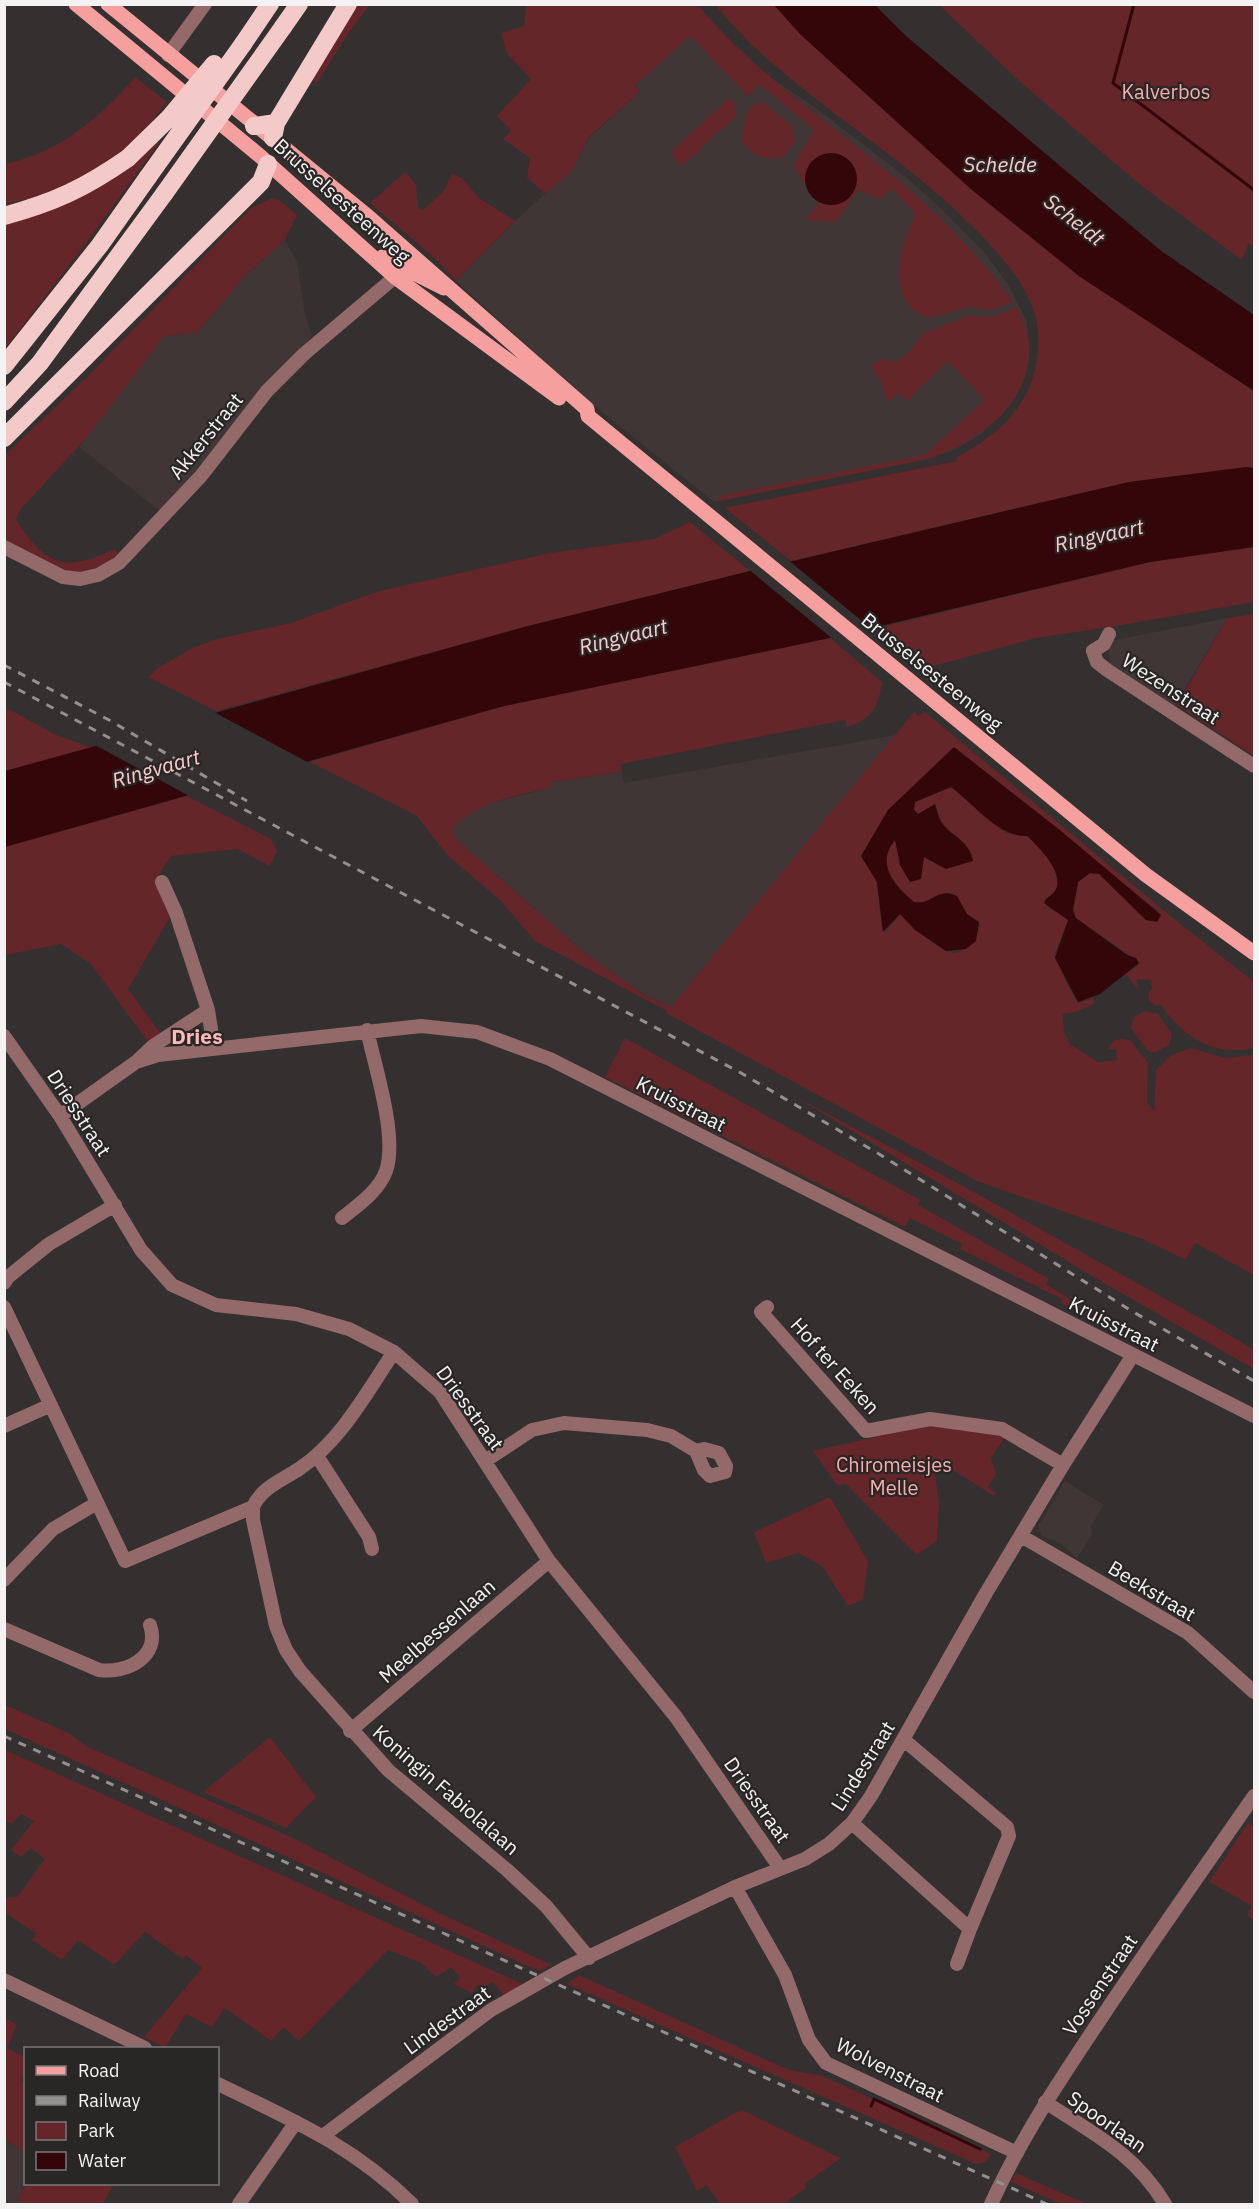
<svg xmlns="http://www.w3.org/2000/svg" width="1259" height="2209" viewBox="0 0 1259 2209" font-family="'IBM Plex Sans',sans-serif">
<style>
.built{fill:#413636}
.green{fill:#642629}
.water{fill:#33060a}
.pier{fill:#33302f}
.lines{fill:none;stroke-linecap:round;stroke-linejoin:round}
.stream{stroke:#33060a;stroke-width:3}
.minor{stroke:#936969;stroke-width:14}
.major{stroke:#f5a09f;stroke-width:15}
.highway{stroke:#f4cac8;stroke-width:18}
.rail{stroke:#939190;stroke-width:3;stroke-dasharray:8 8;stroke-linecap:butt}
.highway-bridge{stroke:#f4cac8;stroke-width:18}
.labels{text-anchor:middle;stroke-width:4.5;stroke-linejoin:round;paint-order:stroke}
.park-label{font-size:20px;fill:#f8acab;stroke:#292626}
.street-label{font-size:20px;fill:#f4f2f2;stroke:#292626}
.water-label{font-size:21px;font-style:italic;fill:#ffcac9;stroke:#292626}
.neighbourhood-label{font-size:21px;font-weight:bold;fill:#febab8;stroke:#292626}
</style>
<rect width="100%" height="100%" fill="#33302f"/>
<!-- built -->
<path class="built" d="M690 35 748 96 768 76 816 108 907 178 947 214 984 252 1009 286 1027 322 1029 357 1023 381 1008 408 981 434 956 449 928 459 714 502 581 395 456 281 515 221 573 169 588 139 640 92 635 86Z
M285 240 297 262 305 315 312 336 161 512 79 447 164 336 197 333 245 276Z
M1227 618 1173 709 1110 666 1109 648 1115 640Z
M896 735 671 1007 646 996 582 951 454 837 452 828 465 815 488 804 552 787 551 782 622 772 624 783Z
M1065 1481 1104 1505 1091 1526 1092 1535 1077 1558 1060 1543 1042 1536 1038 1527Z
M4 2140 25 2152 27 2184 17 2199 26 2204H5Z"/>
<!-- green -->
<path class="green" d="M358 5H370L349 32 317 83 312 80Z
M526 5H698C757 76 837 127 907 188 947 222 981 260 1013 301L994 310 969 307 928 318C923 315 915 312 911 308 889 283 902 239 916 214L892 189 881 199 858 190 836 222 809 221 806 219 819 205 793 166 814 130 760 85 748 96 690 36 635 86 640 92 588 138 573 169 546 194 527 178 530 158 503 139 511 130 497 116 531 79 507 54 501 33 524 26Z
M715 5H774L801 35 972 190 1079 276 1254 391V468L1129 482 791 561 725 508 957 461V457C994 437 1026 411 1035 369 1040 348 1040 326 1032 306 1021 278 999 254 979 233 918 170 845 125 779 69 755 50 735 28 715 5Z
M939 5H1254V247L1249 243 1242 260 1143 187 1085 138 1016 78Z
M135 77 167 102C157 114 147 127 136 138 102 170 52 196 5 204L4 164C59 153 100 118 135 77Z
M729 98 735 104 736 117C729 126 718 130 710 139 701 149 694 157 682 165L675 160 672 151Z
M763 102 792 126 795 141 784 157C764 161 756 157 742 143L744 123 750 107Z
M157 139 158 144 90 238 5 349 4 222Z
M405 172 416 184 418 208 423 210 444 191 452 174 462 178 479 198 515 221 456 281 436 259 370 203Z
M272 198 279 200 297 215 285 240 245 276 197 333 164 336 89 435 20 510 16 519C46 566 63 573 115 549L118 554C73 592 48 565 5 540V455L89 375 251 208Z
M1017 307C1021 318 1028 331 1029 342 1034 403 979 441 928 459L714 502 724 495 925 455 985 400 948 361 907 401 899 393 887 402 882 382 870 366 881 359 896 362 911 351 922 334 967 316 993 317Z
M690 522 750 571 528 626 216 711 148 677 158 668 192 648 217 639 291 623 379 591 550 553 654 539Z
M1254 547V602L1110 627 1036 638 919 670 915 663 873 629 1150 562Z
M1254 614V756L1177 705 1227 618Z
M830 638 882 682C879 705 871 721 847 727L845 720 621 764 622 772 551 782 553 787C517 796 478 801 453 828L454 837 582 951 646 996 671 1007 914 712 918 716 925 712 1168 914 1254 982V1048C1214 1057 1183 1037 1161 1005L1156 1006 1150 1002 1148 994 1152 989 1151 980 1137 979 1138 990 1126 974 1139 965 1132 957 1076 918 1073 910 1078 882 1090 873 1099 874 1146 920 1159 912 955 748 888 810 861 856 877 882 882 930 886 932 900 914C914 925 928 942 944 950 962 960 977 940 980 925L967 914 952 893C935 892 928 905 914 902 896 887 873 862 896 840L900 865 910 882 924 857 946 869 973 861 957 835C943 832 940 817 935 804L918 814 914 810 915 802 951 787 1006 833 1029 837C1039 847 1066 874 1056 890 1053 894 1047 897 1044 900L1048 908 1067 917 1068 922 1054 955C1061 968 1070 994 1079 1003L1093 998 1095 1003 1076 1012 1063 1014 1064 1032 1070 1044 1098 1062 1117 1060 1116 1049H1108C1113 1039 1120 1037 1131 1041L1148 1063 1147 1101 1149 1106 1154 1110 1156 1070 1170 1056 1191 1048 1225 1058 1254 1055V1275L1195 1243 1186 1260 1142 1239 977 1181 666 1013 667 1011 535 941 501 901 447 855 417 816 310 762 504 706Z
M5 707 54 734 92 748 5 771Z
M187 796 271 839 277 851 270 866 237 849 171 856 156 879 173 912 128 989 161 1034 148 1042 91 964 61 944 5 955V847Z
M1145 1011 1158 1014 1172 1034 1169 1045 1154 1053 1147 1050 1131 1028 1134 1017Z
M625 1038 920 1200 918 1205 1049 1279 1046 1284 1149 1349 1061 1303 1062 1299 960 1249 962 1244 910 1218 905 1227 605 1077Z
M796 1097 965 1187 1216 1327 1254 1350V1369L1102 1282Z
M929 1425 1005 1437 991 1458 996 1474 988 1487 996 1493 994 1496 933 1457 939 1504 937 1541 917 1555 846 1484 837 1485 813 1451Z
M830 1497 868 1561 863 1600 848 1606 822 1566 798 1553 766 1563 754 1532Z
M5 1705 69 1733 86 1746 293 1838 439 1913 552 1965 539 1971 5 1729Z
M270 1737 316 1797 286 1828 203 1792Z
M5 1750 523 1984 504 1996 493 1982 484 1987 477 1985 472 1993 454 1984 460 1978 451 1967 436 1977 421 1963 388 1950 299 2041 284 2027 271 2041 225 2008 212 2027 186 2014 165 2048 144 2037 202 1968 186 1955 183 1959 145 1932 114 1965 78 1940 62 1960 32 1940 36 1934 5 1912V1898L17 1897 45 1859 31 1848 21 1857 11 1850 34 1821 21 1814 12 1824 5 1820Z
M1248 1823 1254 1828V1920L1247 1915 1252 1906 1209 1882Z
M579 1975 789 2070 823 2076 991 2154 986 2162 976 2164 567 1984Z
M5 2018 17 2025 7 2048 25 2057V2073L21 2080 25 2083V2152L5 2140Z
M744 2111 828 2152 841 2158 804 2184 806 2188 784 2204H721L706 2185 697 2191 675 2147 736 2112Z
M1016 2173 1087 2204H1061L1011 2182Z
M27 2184H114L103 2204H26L17 2199Z"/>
<!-- water -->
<path class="water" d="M774 5H875L906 36 1160 250 1254 315V391L1079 276 972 190 801 35Z
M805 179a26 26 0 1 1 52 0a26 26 0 1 1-52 0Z
M1246 467 1254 468V547L1150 562 830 638 504 706 5 847V771L528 626 750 571 1129 482Z
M954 747 1061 831 1161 915 1157 922 1146 920 1099 874 1090 873 1078 882 1073 910 1076 918 1127 955 1136 958 1139 963 1100 994 1078 1002 1055 958 1068 920 1044 903C1046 897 1054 895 1056 889 1064 872 1038 846 1027 836 998 837 974 804 951 787L915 802 914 810 918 814 935 804C937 810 938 818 942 823 952 837 970 841 973 861L946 869 924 857 921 879 910 882 900 865 895 840C875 864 895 886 914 902 931 906 937 886 957 896L967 914 979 922 976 941 966 949 946 951 915 930 900 914 883 932 877 882 861 856 888 810Z"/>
<!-- pier -->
<path class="pier" d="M787 559 874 631 834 640 747 568Z
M210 710 311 764 193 798 93 744Z"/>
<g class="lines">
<!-- stream -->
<path class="stream" d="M1134 4 1113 83 1254 190
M871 2106 874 2099 980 2149"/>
<!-- minor -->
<path class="minor" d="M168 55 205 4
M4 547 63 577 80 579 98 575 119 563 201 476 267 391 304 354 395 277 399 266 400 244
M1109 634 1104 644 1093 651 1097 662 1107 670 1254 766
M162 882 176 913 208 1010
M4 1036 60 1116 141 1250 172 1285 216 1305 296 1314 349 1329 394 1352 440 1392 549 1561 676 1717 780 1868
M138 1060 153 1046 208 1010 214 1048
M60 1116 136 1062 158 1055 421 1026 477 1032 550 1059 1254 1416
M342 1218C357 1206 379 1191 386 1171 398 1137 375 1067 367 1030
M4 1283 8 1277 49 1244 115 1205
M4 1307 125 1561 253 1507C261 1488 282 1480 299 1469 341 1441 366 1393 394 1352
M767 1307 761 1312 866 1431 930 1419 1002 1429 1063 1465
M4 1426 51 1405
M317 1456 369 1537 372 1549
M485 1461 532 1430 564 1423 647 1430 671 1436 696 1451 704 1470 710 1476 725 1472 726 1466 719 1453 704 1449 696 1451
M253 1507V1520L276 1626 286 1650 300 1671 388 1770 507 1870 546 1906 589 1958
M1021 1536 1188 1633 1254 1692
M4 1580 53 1529 97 1503
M4 1629 99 1670C126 1674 161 1657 150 1625
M350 1731 549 1561
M852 1823 970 1929 1009 1836 1007 1827 904 1740
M735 1887 785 1975 809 2040 826 2063 1017 2153
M957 1964 970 1929
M4 1980 145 2048
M218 2084C292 2120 352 2145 412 2204
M1045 2102C1094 2134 1134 2153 1165 2204
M324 2135 491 2010 565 1968 735 1887 805 1859 829 1844 852 1823 871 1796 986 1593 1063 1465 1133 1355
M239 2204 296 2122
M991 2204C1021 2138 1061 2078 1102 2017 1152 1942 1203 1869 1254 1796"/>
<!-- major -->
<path class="major" d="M76 4 260 156 395 277 559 398
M108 4 365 214 587 409 588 416 1146 875 1254 953
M382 257 444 288"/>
<!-- highway -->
<path class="highway" d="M283 27 299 4
M243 44 270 4
M254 126 276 123
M273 138 276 123 348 4
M4 216C55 202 85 188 128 158
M4 366 100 245 148 177
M4 402 40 363 164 194
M4 438 261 182 268 164"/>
<!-- rail -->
<path class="rail" d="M4 665 109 720 247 801
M4 682 741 1073 879 1154 1135 1313 1254 1381
M4 1736 1047 2204"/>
<!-- highway-bridge -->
<path class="highway-bridge" d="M128 158 169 118 214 64
M148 177 243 44
M164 194 283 27"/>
</g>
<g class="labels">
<!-- park labels -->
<g class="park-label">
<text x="1166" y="99">Kalverbos</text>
<text x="894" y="1472">Chiromeisjes<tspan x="894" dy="23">Melle</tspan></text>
</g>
<!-- street labels -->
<g class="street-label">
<text transform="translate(342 201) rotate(42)" y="7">Brusselsesteenweg</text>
<text transform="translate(206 436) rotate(-51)" y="7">Akkerstraat</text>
<text transform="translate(932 672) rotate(39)" y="7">Brusselsesteenweg</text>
<text transform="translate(1171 689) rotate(33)" y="7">Wezenstraat</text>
<text transform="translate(681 1104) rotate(27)" y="7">Kruisstraat</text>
<text transform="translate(79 1113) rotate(57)" y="7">Driesstraat</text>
<text transform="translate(1114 1324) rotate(27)" y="7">Kruisstraat</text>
<text transform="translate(835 1366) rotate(48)" y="7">Hof ter Eeken</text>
<text transform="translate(470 1408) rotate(54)" y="7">Driesstraat</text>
<text transform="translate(1152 1591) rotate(31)" y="7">Beekstraat</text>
<text transform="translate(437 1631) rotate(-41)" y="7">Meelbessenlaan</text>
<text transform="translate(863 1766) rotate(-58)" y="7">Lindestraat</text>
<text transform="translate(446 1790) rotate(41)" y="7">Koningin Fabiolalaan</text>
<text transform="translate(757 1800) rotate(55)" y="7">Driesstraat</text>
<text transform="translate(1100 1985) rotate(-56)" y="7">Vossenstraat</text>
<text transform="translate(447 2020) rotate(-36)" y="7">Lindestraat</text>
<text transform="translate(890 2070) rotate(27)" y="7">Wolvenstraat</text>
<text transform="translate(1107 2122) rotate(35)" y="7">Spoorlaan</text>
</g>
<!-- water labels -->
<g class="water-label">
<text x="1000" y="172">Schelde</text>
<text transform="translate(1074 220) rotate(38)" y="7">Scheldt</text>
<text transform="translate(1099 536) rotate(-12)" y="7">Ringvaart</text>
<text transform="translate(623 637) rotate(-14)" y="7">Ringvaart</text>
<text transform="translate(156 769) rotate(-16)" y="7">Ringvaart</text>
</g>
<!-- neighbourhood labels -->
<g class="neighbourhood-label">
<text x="197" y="1044">Dries</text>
</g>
</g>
<!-- border -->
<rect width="1259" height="2209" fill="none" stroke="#f4f2f2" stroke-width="12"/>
<!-- legend -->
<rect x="24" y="2047" width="195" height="138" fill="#292626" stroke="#7a7878" stroke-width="1.5"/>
<rect x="36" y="2066" width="30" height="9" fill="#f5a09f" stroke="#7a7878" stroke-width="1.5"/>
<text x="78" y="2077" font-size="18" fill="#f4f2f2">Road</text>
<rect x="36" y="2096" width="30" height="9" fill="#939190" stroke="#7a7878" stroke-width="1.5"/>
<text x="78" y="2107" font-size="18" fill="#f4f2f2">Railway</text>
<rect x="36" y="2122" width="30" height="18" fill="#642629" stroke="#7a7878" stroke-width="1.5"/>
<text x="78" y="2137" font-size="18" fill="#f4f2f2">Park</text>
<rect x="36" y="2152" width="30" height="18" fill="#33060a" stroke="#7a7878" stroke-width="1.5"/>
<text x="78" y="2167" font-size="18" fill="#f4f2f2">Water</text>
</svg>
